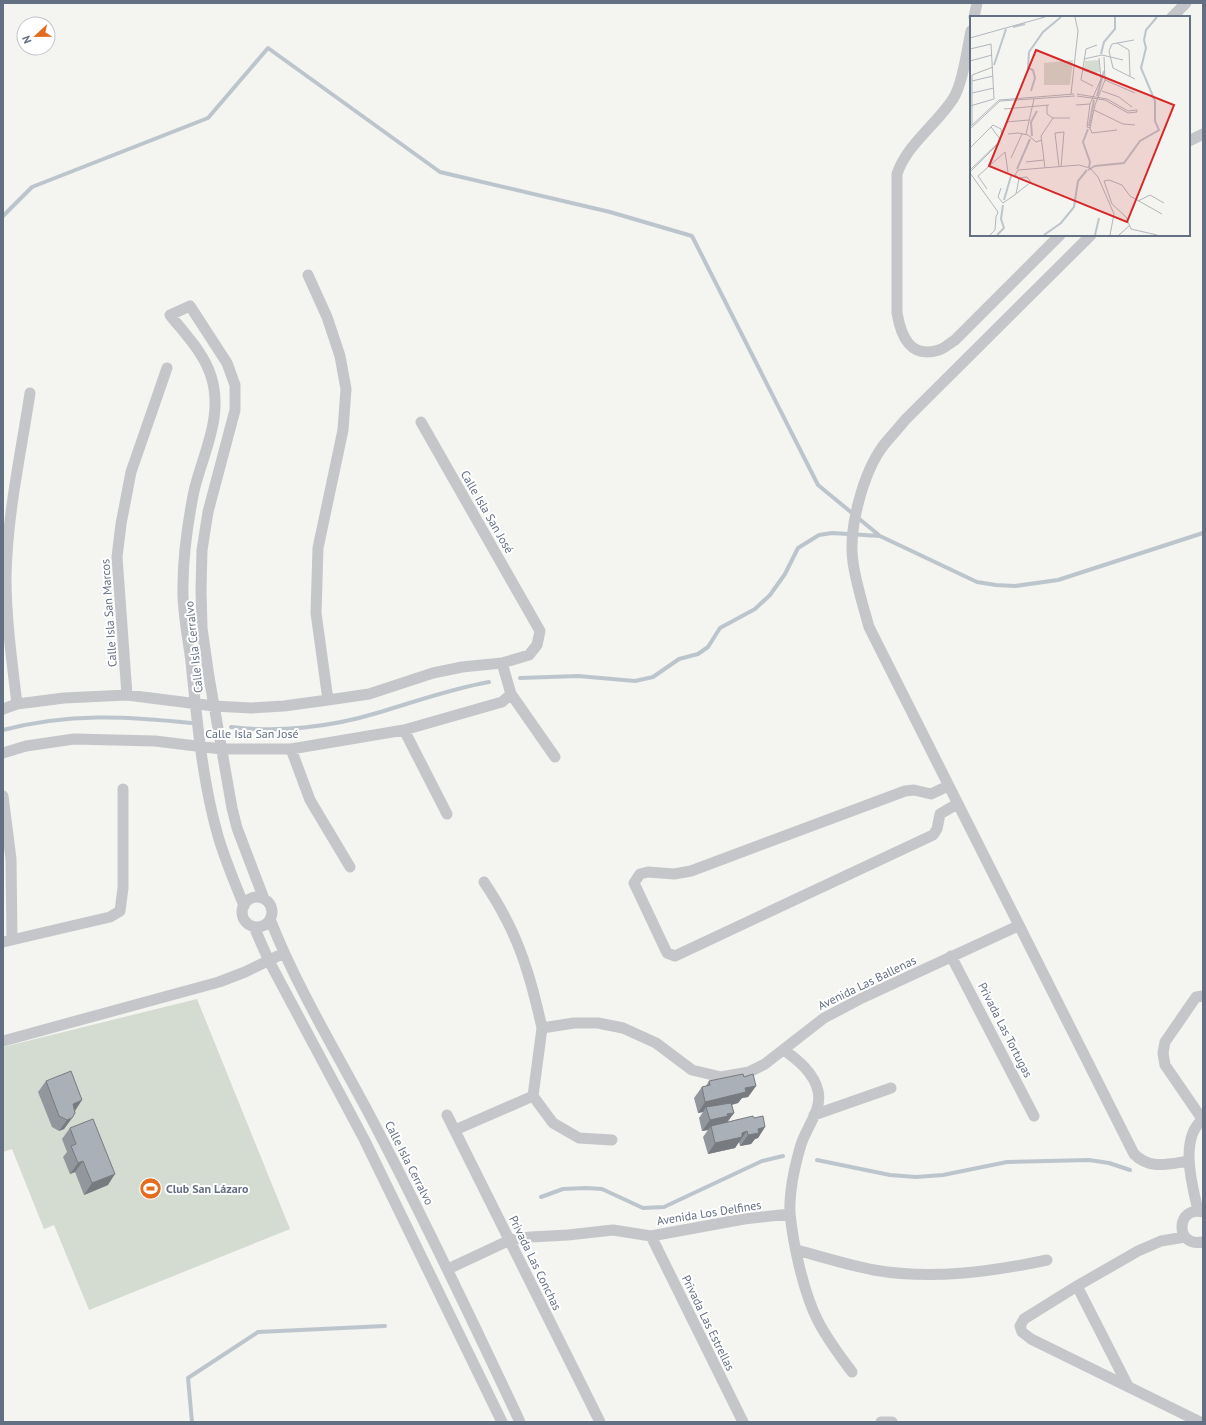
<svg xmlns="http://www.w3.org/2000/svg" width="1206" height="1425" viewBox="0 0 1206 1425" font-family="'PT Sans',sans-serif">
<style>
.green{fill:#d4dbd1}
.lines{fill:none;stroke-linecap:round;stroke-linejoin:round}
.stream{stroke:#bdc5cc;stroke-width:4}
.minor{stroke:#c4c6ca;stroke-width:11}
.wall{fill:#92979d}
.shaded-wall{fill:#777b80}
.building{fill:#aab0b7;stroke:#777b80}
.labels{text-anchor:middle;stroke-width:4;stroke-linejoin:round;paint-order:stroke}
.street-label{font-size:12px;fill:#636f82;stroke:#fff}
.poi-label{font-size:12px;font-weight:bold;fill:#636f82;stroke:#fff;text-anchor:start}
.inset-river{fill:none;stroke:#bdc5cc;stroke-width:2}
.inset-road{fill:none;stroke:#b1b7bd;stroke-width:1}
.view{fill:#d62828;fill-opacity:0.15;stroke:#d62828;stroke-width:2}
.inset-edge{fill:none;stroke:#636f82;stroke-width:2}
</style>
<rect width="100%" height="100%" fill="#f4f4f0"/>
<!-- green -->
<path class="green" d="M197 999 290 1229 89 1310 54 1225 44 1229 12 1149 3 1152V1047Z"/>
<g class="lines">
<!-- stream -->
<path class="stream" d="M3 216 32 187 208 118 268 48 440 172 610 212 692 236 818 485 880 536
M520 678 578 676 635 681 653 677 679 659 698 654 708 647 720 628 755 609 770 595 785 574 798 548 819 535 832 533 880 536 977 582 996 585 1015 586 1058 580 1203 533
M231 727C278 733 331 727 377 713 414 702 450 689 489 682
M3 730C68 713 126 716 191 723
M817 1160 890 1175 916 1177 943 1175 1007 1162 1089 1160 1109 1163 1130 1170
M541 1197 563 1189 586 1188 602 1189 643 1208 664 1207 762 1161 783 1156
M192 1422 188 1378 258 1332 385 1326"/>
<!-- minor -->
<path class="minor" d="M974 17 977 3
M1172 17 1186 3
M971 31C967 49 963 83 953 99 936 125 907 144 897 174V313C901 336 910 359 939 350 945 348 950 343 955 340L1060 235
M1189 141 1203 134
M1091 235 905 420C898 429 890 437 883 446 863 473 848 529 853 562 856 584 863 605 869 627L1134 1154C1150 1170 1168 1164 1189 1161
M308 275 327 317 340 356 346 389 343 430 318 548 316 613 328 700
M511 694 555 757
M127 695 117 557 121 524 131 472 167 368
M17 704C12 662 6 619 6 577 7 515 21 453 30 393
M3 709 17 704 64 698 127 695 214 706 251 708 284 706 328 700 369 694 433 673 462 667 502 663 529 655 537 645 540 631 421 422
M404 730 447 814
M291 749 310 800 350 867
M3 753 26 746 74 739 155 741 221 749H291L404 730 502 702 511 694 502 663
M948 786 931 794 914 790 905 791 691 871 674 874 648 872 640 874 634 883 667 953 675 956 933 835 937 829 940 814 957 804
M3 796 11 859 12 940
M484 882C492 894 500 907 506 919 524 953 534 992 542 1028
M242 912a15 15 0 1 1 30 0a15 15 0 1 1-30 0Z
M244 906C235 883 225 860 218 836 202 780 197 720 191 662 188 637 182 611 183 586 183 554 188 521 194 491 203 453 224 416 211 376 204 353 185 334 170 315L190 306 227 363 235 385V410L208 512 202 550 201 590 202 628 209 677 232 808 237 828 264 899
M270 919C299 993 342 1061 378 1131 428 1227 474 1324 520 1422
M254 927 269 961 364 1139 502 1422
M3 942 110 917 120 911 123 888V789
M951 956 1034 1116
M3 1041 219 982 245 972 284 953
M784 1050C798 1060 814 1073 818 1091 823 1110 804 1130 800 1148 794 1169 789 1191 790 1213 793 1245 804 1294 818 1321 827 1339 840 1356 852 1372
M533 1096 553 1123 579 1138 612 1140
M447 1115 600 1422
M814 1115 891 1088
M1202 1119 1165 1065 1163 1053 1165 1042 1196 997 1203 996
M455 1130 533 1096 542 1028 574 1023H598L623 1028 656 1043 692 1070 721 1077 749 1072 765 1064 824 1018 862 998 1018 926
M1198 1210C1192 1185 1179 1138 1203 1119
M1203 1212C1176 1205 1174 1248 1203 1242
M651 1236 743 1422
M1185 1237 1161 1241 1138 1251 1077 1286 1024 1319 1020 1326 1022 1332 1031 1339 1200 1422
M797 1250C822 1257 848 1265 874 1270 931 1280 991 1272 1047 1260
M448 1269 510 1240 531 1237 568 1235 613 1230 651 1236 744 1219 790 1214
M1077 1286 1127 1384
M881 1422H892"/>
</g>
<!-- wall -->
<path class="wall" d="M744 1077 756 1086 748 1097 742 1098 738 1103 732 1105 734 1113 727 1122 754 1118 765 1127 758 1138 755 1139 751 1144 740 1146 739 1142 738 1143 735 1148 708 1154 703 1137 708 1130 702 1131 699 1118 703 1112 698 1113 694 1098 702 1087 706 1086 709 1081Z
M46 1081 75 1111 72 1118 64 1129 59 1131 52 1127 38 1092Z
M70 1128 108 1185 84 1195 75 1172 70 1174 63 1157 67 1152 62 1139Z"/>
<!-- shaded-wall -->
<path class="shaded-wall" d="M756 1086 748 1097 742 1098 738 1103 707 1111 706 1107 703 1112 698 1113 705 1102 745 1088Z
M82 1100 75 1111 65 1115 73 1104Z
M734 1113 726 1124 711 1126 708 1130 702 1131 710 1120 727 1114Z
M72 1118 64 1129 59 1131 67 1120Z
M765 1127 758 1138 755 1139 751 1144 740 1146 748 1135 758 1129Z
M747 1131 735 1148 708 1154 715 1143 742 1133Z
M83 1161 75 1172 70 1174 78 1163Z
M115 1174 108 1185 84 1195 92 1183Z"/>
<!-- building -->
<path class="building" d="M71 1071 82 1100 73 1104 75 1113 72 1118 67 1120 59 1116 46 1081Z
M743 1074 744 1077 753 1074 756 1086 745 1088 746 1092 705 1102 702 1087 710 1085 709 1081Z
M731 1103 734 1113 727 1114 728 1116 710 1120 706 1107Z
M753 1116 754 1118 763 1116 765 1127 758 1129 759 1133 748 1135 747 1131 742 1133V1137L715 1143 711 1126Z
M93 1119 115 1174 92 1183 83 1161 78 1163 71 1146 76 1144 70 1128Z"/>
<!-- icons -->
<defs>
<symbol id="stadium-disc" viewBox="-11 -11 22 22"><circle r="9.5" fill="#e36c21" stroke="#fff"/><path d="M0-5a6.5 5 0 1 0 0 10a6.5 5 0 1 0 0-10ZM-3.5-1.8h7v3.6h-7Z" fill="#fff"/></symbol>
</defs>
<g fill-rule="evenodd">
<use href="#stadium-disc" x="138" y="1176" width="25" height="25"/>
</g>
<g class="labels">
<!-- street labels -->
<g class="street-label">
<text transform="translate(487 512) rotate(60)" y="4">Calle Isla San José</text>
<text transform="translate(109 613) rotate(-94)" y="4">Calle Isla San Marcos</text>
<text transform="translate(194 647) rotate(-96)" y="4">Calle Isla Cerralvo</text>
<text x="252" y="738">Calle Isla San José</text>
<text transform="translate(867 983) rotate(-26)" y="4">Avenida Las Ballenas</text>
<text transform="translate(1005 1030) rotate(63)" y="4">Privada Las Tortugas</text>
<text transform="translate(409 1163) rotate(63)" y="4">Calle Isla Cerralvo</text>
<text transform="translate(709 1213) rotate(-9)" y="4">Avenida Los Delfines</text>
<text transform="translate(535 1263) rotate(64)" y="4">Privada Las Conchas</text>
<text transform="translate(708 1323) rotate(64)" y="4">Privada Las Estrellas</text>
</g>
<!-- poi labels -->
<g class="poi-label">
<text x="166" y="1193">Club San Lázaro</text>
</g>
</g>
<!-- overview -->
<g transform="translate(970 16)">
<rect width="220" height="220" fill="#f4f4f0"/>
<path d="M103 44 100 69H74V47ZM129 44 130 56 125 57 114 52 115 45Z" fill="#d4dbd1"/>
<path class="inset-river" d="M43 11 55 8M131 38 134 26 145 13V1M24 49 36 13M61 75 65 62 63 54 58 52 59 36 73 16 91 1M127 80 134 55M119 110 124 84M118 113 113 126 120 146 119 151M62 120 61 106 67 95M47 153 60 123M118 154 125 150 154 147 170 125 189 114 185 105V85L171 52 176 32 174 24 176 14 187 1M34 184 41 160M27 219 34 212 31 203 33 189M74 219 91 207 104 191 108 165 117 154M125 219 129 202"/>
<path class="inset-road" d="M0 22 75 1M164 24 142 28 139 35 143 52 165 63M147 27 159 34 160 60M0 33 21 28 24 83 0 90M129 42 131 63 120 88 117 111 120 112 122 117 147 114M114 43 132 39 153 44M0 45 22 39M113 54 127 59M135 64 165 77M2 65 23 60M123 70 111 64 116 33 127 29M132 75 149 81 162 91M2 77 24 72M101 78 108 15 105 1M107 80 135 84 158 97 167 96V94L158 95 137 83 107 78M106 89 120 88M34 93 79 89M124 94 153 108 165 109M83 102H100M36 106 59 104M2 109V59L23 51M0 111 29 84 104 78M21 111 30 123M120 112 125 89 135 64 134 41M0 113 30 85 105 80M38 118 48 117 58 119 66 126 72 124M56 118 64 83M0 132 23 109 31 113 32 119 27 129 0 156M41 142 52 118M56 146 74 144M89 151 85 117 94 116 91 151M75 152 71 120 83 102 77 98V89M0 154 28 127M0 157 28 196 26 201 25 214 20 219M45 159 48 154 109 149 120 152 128 161 144 198 140 219M31 172 28 181 33 187 46 178 49 162 45 159M17 173 8 160 35 136 38 156M47 177 61 166 57 161 49 162M168 185 180 179 194 187M149 219 159 210M187 219 161 213 156 201 142 188 134 165 139 164 152 169 160 180 192 198"/>
<path class="view" d="M66 34 204 89 157 206 19 150Z"/>
<rect width="220" height="220" class="inset-edge"/>
</g>
<!-- border -->
<rect width="1206" height="1425" fill="none" stroke="#636f82" stroke-width="8"/>
<!-- north arrow -->
<g transform="translate(36 36) rotate(248)"><circle r="19" fill="#ffffff" stroke="#c1c5cd"/>
<path d="M0-3L7 15L0 10L-7 15Z" fill="#e36c21"/>
<text y="-6" font-size="11" font-weight="bold" text-anchor="middle" fill="#636f82">N</text>
</g>
</svg>
